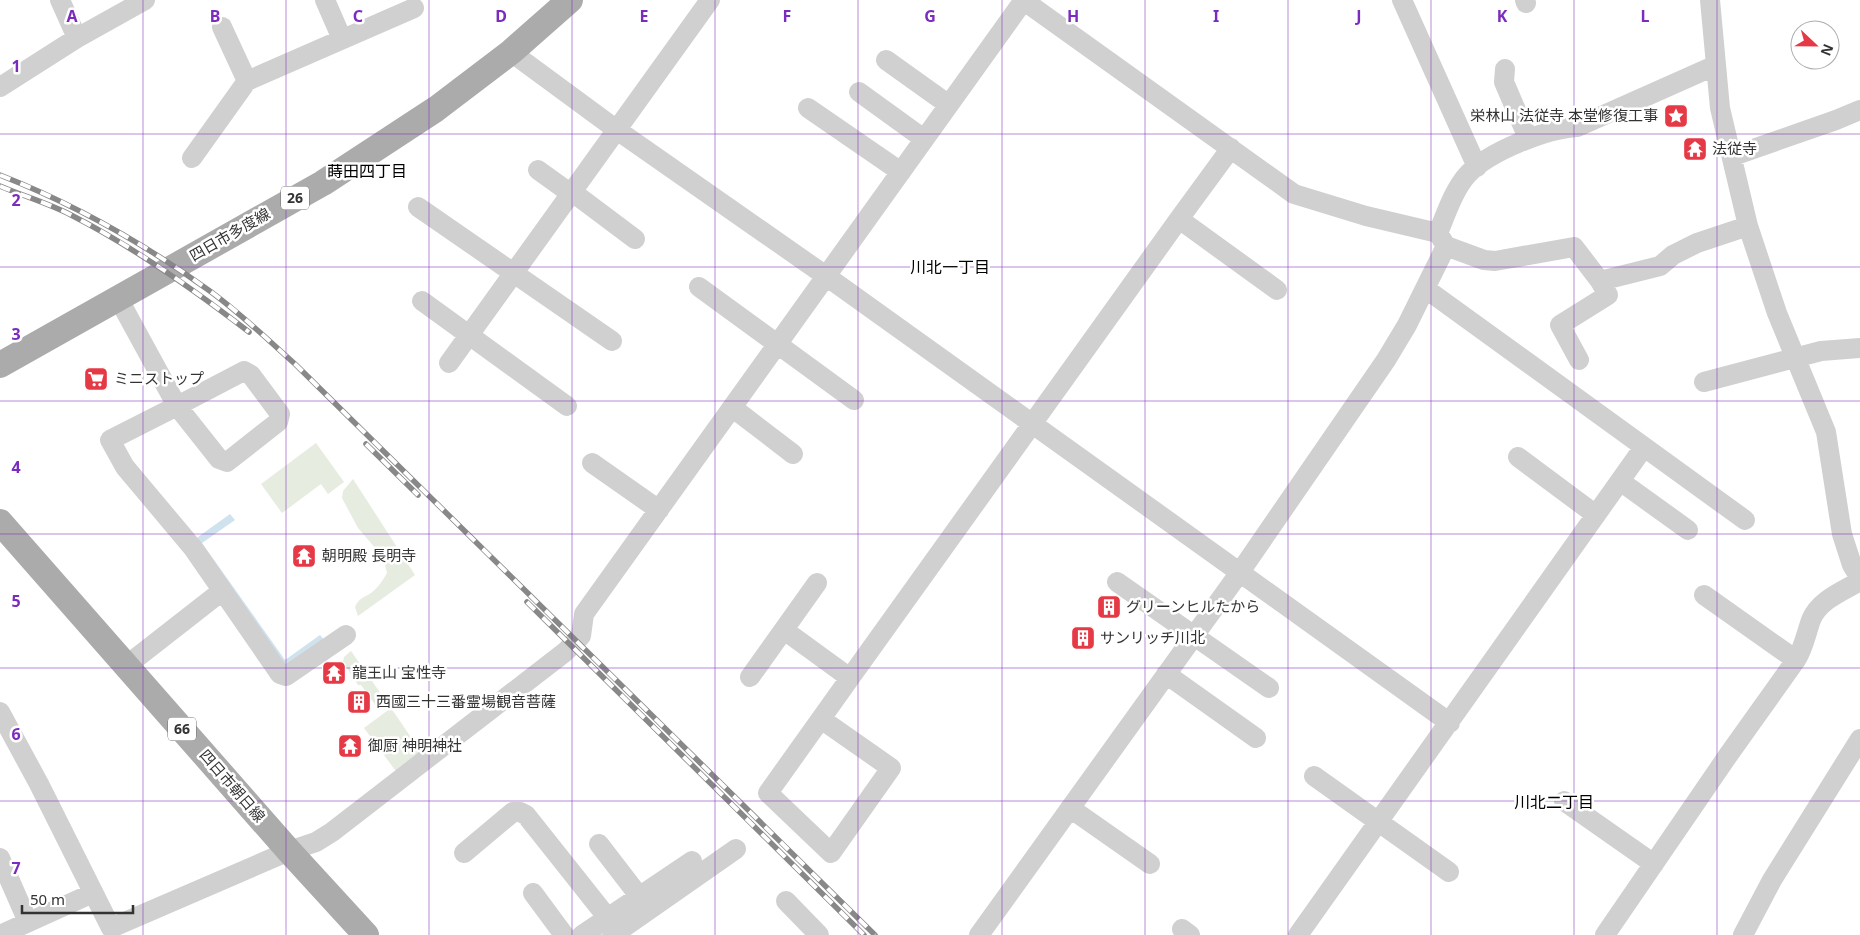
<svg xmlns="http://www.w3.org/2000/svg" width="1860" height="935" viewBox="0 0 1860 935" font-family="'Noto Sans','Noto Sans JP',sans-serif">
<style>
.green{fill:#e6ecdf}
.water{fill:#cfe2ee}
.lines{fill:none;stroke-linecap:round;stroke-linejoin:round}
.stream{stroke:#cfe2ee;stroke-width:4.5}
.minor{stroke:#d0d0d0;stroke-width:20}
.major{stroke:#ababab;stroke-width:26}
.rail-casing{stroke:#888;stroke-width:5.5}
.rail{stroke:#fff;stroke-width:4;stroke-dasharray:11;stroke-linecap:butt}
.grid{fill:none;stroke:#7b2cbf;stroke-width:1;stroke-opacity:0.55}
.labels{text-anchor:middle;stroke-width:5;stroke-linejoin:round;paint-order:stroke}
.shield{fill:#fff;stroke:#707070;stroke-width:1}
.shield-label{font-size:14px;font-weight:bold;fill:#333}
.poi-label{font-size:15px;fill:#333;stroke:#fff;text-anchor:start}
.street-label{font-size:15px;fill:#333;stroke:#fff}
.neighbourhood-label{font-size:16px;fill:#000;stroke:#fff}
.grid-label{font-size:16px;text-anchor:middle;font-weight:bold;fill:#7b2cbf;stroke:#fff;stroke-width:5;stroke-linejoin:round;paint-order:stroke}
</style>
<rect width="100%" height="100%" fill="#fff"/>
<!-- green -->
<path class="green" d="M316 443 344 482 328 494 321 484 282 513 261 484Z
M353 479 415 575 358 616 355 607C359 598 363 598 371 593 378 588 383 580 387 573L383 557 358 528 342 498 343 491Z
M351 651 388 704 379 710 361 685H358L343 662 344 657Z
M391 708 423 755 398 774 364 728Z"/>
<!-- water -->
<path class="water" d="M230 514 235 520 202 543 285 660 320 635 325 641 286 669 196 543 198 537Z"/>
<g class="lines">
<!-- stream -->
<path class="stream" d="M601 935 608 930"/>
<!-- minor -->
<path class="minor" d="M60 0 77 38
M325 0 342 39
M1402 0 1477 167
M1525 0 1526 3
M1710 0 1720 108 1748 226 1777 313 1826 432 1842 534 1852 565 1860 578
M222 27 247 81
M511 52 617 130 826 276 1450 723
M886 60 949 105
M1505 69 1504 82 1528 138
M0 87 77 38 145 0
M859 92 924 139
M808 108 901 172
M1733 156 1836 120 1860 110
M192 158 247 81 414 8
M538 170 570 193
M571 191 635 239
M418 207 612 341
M1179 219 1277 290
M1438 233C1446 214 1454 189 1468 174 1490 151 1546 129 1577 127L1714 66
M1446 246 1484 260 1495 261 1574 247 1600 281 1608 295 1560 325 1579 360
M1600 281 1660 266 1673 255 1697 243 1748 226
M699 287 854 400
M1426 289 1745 520
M118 298 177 406 110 440 125 467 193 548 280 674 286 676 346 635
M422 301 567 406
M449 363 710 0
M244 371 251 375 280 414 278 422 227 462 219 459 177 406Z
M1704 382 1821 351 1860 348
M733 408 793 454
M1518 457 1596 515
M592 463 659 510
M1620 481 1688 530
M1117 582 1269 688
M1704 595 1796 660
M784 630 850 678
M126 666 222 591
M1166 674 1256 738
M750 677 817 583
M0 712 39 784 111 928 289 851 316 842 332 832 565 652 581 636 584 614 1024 0
M821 719 891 768 831 853 768 793 850 678 1179 219 1231 148
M1314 776 1449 872
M1564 801 1654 864
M1070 808 1150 864
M599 844 639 896
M464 853 513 812H520L526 815 607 917
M0 858 28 922
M533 893 564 935
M786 901 819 935
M1182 929 1190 935
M0 935 93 893
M582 935 692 861
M613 935 736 849
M979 935 1240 572 1386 360 1407 325 1446 246 1438 233 1366 216 1294 194 1023 0
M1298 935 1644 447
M1605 935 1729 754 1796 660C1804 647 1806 634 1811 620 1819 600 1843 591 1860 581
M1743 935 1772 880 1860 739"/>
<!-- major -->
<path class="major" d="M0 365 323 183 436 109 511 52 570 0
M0 522 289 851 366 935"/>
<defs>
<path id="rail" d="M0 175C74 204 143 243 207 289 238 311 266 338 295 364L875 935
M0 186C23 196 48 203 71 215 134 247 193 289 249 332
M366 444 418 495
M527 602 864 935"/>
</defs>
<!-- rail casing -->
<use href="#rail" class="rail-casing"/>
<!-- rail -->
<use href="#rail" class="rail"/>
</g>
<!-- grid -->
<path class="grid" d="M143 0V935M286 0V935M429 0V935M572 0V935M715 0V935M858 0V935M1002 0V935M1145 0V935M1288 0V935M1431 0V935M1574 0V935M1717 0V935M0 134H1860M0 267H1860M0 401H1860M0 534H1860M0 668H1860M0 801H1860"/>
<!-- icons -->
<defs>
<symbol id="sight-square" viewBox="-11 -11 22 22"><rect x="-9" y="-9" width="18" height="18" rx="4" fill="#e63946" stroke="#fff"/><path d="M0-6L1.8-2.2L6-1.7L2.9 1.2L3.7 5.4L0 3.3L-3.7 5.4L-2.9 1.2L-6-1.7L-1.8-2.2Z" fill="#fff"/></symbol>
<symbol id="temple-square" viewBox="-11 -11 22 22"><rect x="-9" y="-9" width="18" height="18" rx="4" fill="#e63946" stroke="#fff"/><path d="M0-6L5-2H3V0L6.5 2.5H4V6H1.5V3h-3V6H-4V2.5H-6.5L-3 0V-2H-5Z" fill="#fff"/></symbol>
<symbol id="supermarket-square" viewBox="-11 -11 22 22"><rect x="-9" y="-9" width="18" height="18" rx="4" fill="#e63946" stroke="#fff"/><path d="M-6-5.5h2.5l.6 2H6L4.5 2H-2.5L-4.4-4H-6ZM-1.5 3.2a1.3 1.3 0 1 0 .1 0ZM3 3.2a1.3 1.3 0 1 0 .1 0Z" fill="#fff"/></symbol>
<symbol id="building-square" viewBox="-11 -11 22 22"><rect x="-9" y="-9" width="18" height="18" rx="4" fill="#e63946" stroke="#fff"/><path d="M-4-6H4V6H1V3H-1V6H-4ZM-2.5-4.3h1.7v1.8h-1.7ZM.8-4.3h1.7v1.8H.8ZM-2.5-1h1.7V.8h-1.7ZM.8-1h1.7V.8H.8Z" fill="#fff"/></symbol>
</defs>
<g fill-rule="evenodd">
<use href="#sight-square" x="1662" y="102" width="28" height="28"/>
<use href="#temple-square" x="1681" y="135" width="28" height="28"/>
<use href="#supermarket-square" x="82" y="365" width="28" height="28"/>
<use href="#temple-square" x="290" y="542" width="28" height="28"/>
<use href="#building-square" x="1095" y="593" width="28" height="28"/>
<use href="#building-square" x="1069" y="624" width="28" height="28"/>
<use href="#temple-square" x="320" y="659" width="28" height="28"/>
<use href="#building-square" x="345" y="688" width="28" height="28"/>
<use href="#temple-square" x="336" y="732" width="28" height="28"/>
</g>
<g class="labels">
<!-- shield labels -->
<g class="shield">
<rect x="281" y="186.5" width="28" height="23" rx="4"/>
<rect x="168" y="717.5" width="28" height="23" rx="4"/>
</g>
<g class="shield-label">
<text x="295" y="203">26</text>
<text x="182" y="734">66</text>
</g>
<!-- poi labels -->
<g class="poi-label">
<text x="1658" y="121" text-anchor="end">栄林山 法従寺 本堂修復工事</text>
<text x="1712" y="154">法従寺</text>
<text x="114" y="384">ミニストップ</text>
<text x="322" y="561">朝明殿 長明寺</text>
<text x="1126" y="612">グリーンヒルたから</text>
<text x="1100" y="643">サンリッチ川北</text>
<text x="352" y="678">龍王山 宝性寺</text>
<text x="376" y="707">西國三十三番霊場観音菩薩</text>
<text x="368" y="751">御厨 神明神社</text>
</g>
<!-- street labels -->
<g class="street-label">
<text transform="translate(230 235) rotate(-30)" y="5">四日市多度線</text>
<text transform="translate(232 786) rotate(49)" y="5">四日市朝日線</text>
</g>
<!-- neighbourhood labels -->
<g class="neighbourhood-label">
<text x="367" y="177">蒔田四丁目</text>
<text x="950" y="273">川北一丁目</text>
<text x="1554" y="808">川北二丁目</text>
</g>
</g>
<g class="grid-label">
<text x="72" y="22">A</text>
<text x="215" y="22">B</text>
<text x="358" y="22">C</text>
<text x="501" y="22">D</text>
<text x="644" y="22">E</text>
<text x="787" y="22">F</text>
<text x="930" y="22">G</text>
<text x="1073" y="22">H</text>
<text x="1216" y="22">I</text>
<text x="1359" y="22">J</text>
<text x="1502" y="22">K</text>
<text x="1645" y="22">L</text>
<text x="16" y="72">1</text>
<text x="16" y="206">2</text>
<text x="16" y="340">3</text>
<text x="16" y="473">4</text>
<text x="16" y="607">5</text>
<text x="16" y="740">6</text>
<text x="16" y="874">7</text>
</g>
<!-- north arrow -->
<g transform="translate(1815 45) rotate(112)"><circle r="24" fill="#ffffff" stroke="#adadad"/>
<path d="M0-4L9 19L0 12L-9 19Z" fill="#e63946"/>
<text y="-8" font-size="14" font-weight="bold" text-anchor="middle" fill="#333333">N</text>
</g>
<!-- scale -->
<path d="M22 905v8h111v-8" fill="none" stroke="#333333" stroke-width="2.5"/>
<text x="30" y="905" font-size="15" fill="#333333" stroke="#ffffff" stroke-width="4" paint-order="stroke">50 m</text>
</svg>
